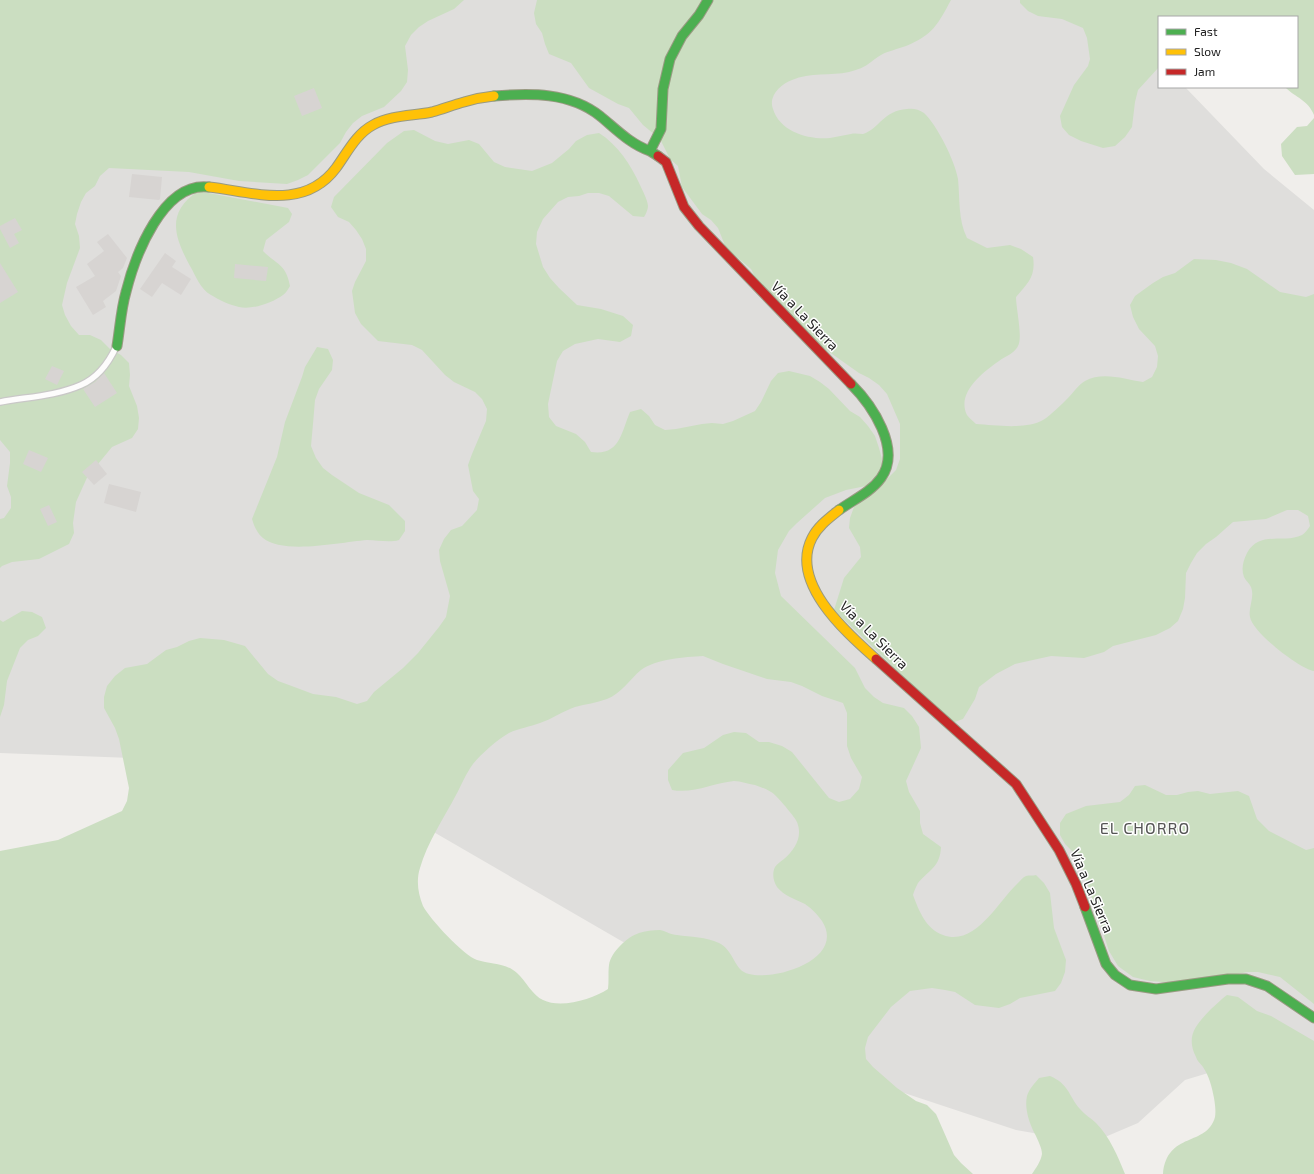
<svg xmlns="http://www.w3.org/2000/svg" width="1314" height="1174" viewBox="0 0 1314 1174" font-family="'Exo 2',sans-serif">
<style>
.residential{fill:#dfdedc}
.forest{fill:#cbdec1;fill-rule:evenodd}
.building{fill:#d7d4d2}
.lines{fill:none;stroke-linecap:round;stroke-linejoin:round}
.lane-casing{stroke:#c9c8c7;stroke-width:8}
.fast-casing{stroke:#999a82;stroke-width:11}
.slow-casing{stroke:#999a82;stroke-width:11}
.jam-casing{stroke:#999a82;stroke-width:11}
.lane{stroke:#fdfcfc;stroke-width:5.5}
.fast{stroke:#4caf50;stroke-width:9}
.slow{stroke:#ffc107;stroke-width:9}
.jam{stroke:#c62828;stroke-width:9}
.labels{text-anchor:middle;stroke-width:3;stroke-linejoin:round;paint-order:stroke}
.street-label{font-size:14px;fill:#222;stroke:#fff}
.quarter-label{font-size:16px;letter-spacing:1px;fill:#555;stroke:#fff}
</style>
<rect width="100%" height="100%" fill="#f0eeeb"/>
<!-- residential -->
<path class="residential" d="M0 0H1126L1159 56V87H1185L1264 169 1314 210V1091L1228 1067 1185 1080 1138 1123 1091 1143 1016 1130 856 1077 318 765 0 753Z"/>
<!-- forest -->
<path class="forest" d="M0 0H464L454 9 428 21 419 27 411 35 405 46 408 70 407 82 401 91 384 107 362 116 353 123 346 132 340 143 308 175 298 180 287 184 239 181 189 172 109 168 100 176 95 186 86 193 81 202 77 214 75 224 79 236 80 248 67 283 62 305 65 315 71 326 79 335H90L101 340 110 349 121 355 129 363 130 375 129 386 137 406 139 418 138 429 132 438 112 447 98 464 90 471 76 502 73 523 74 533 69 544 39 559 12 562 2 566 0 568V519L4 518 11 508V497L7 486 10 463V452L0 440Z
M537 0H951C938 24 933 35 906 46 898 49 888 51 881 55 877 57 874 60 871 62 865 67 857 70 849 72 831 76 810 72 792 80 781 84 768 96 773 109 780 132 809 140 830 138 837 137 844 135 851 134 855 133 859 134 863 134 879 129 884 110 907 109 912 108 919 109 924 113 937 125 955 161 958 179 960 199 958 220 967 238L987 248 1010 245 1021 249 1033 257C1036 276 1028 283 1016 297 1016 309 1023 337 1018 346 1014 354 1005 356 999 361 983 372 956 393 967 415 969 418 973 421 976 424 995 425 1025 430 1043 420 1050 416 1062 404 1068 398 1073 393 1079 384 1085 381 1102 371 1125 379 1143 382L1152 377 1157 367 1158 356 1155 346 1139 329 1133 317 1130 305 1135 296 1153 283 1163 277 1175 273 1194 259 1216 260 1231 263 1247 269 1280 292 1306 297 1314 294V671C1300 669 1252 632 1250 617 1248 607 1255 598 1251 587 1249 583 1246 581 1244 577 1241 569 1243 561 1247 553 1260 530 1283 544 1302 535 1305 533 1308 529 1310 526L1308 516 1298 510H1287L1266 519 1233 522 1216 537 1206 544 1197 553 1191 563 1186 573 1185 598 1183 609 1178 621 1170 628 1156 635 1113 646 1104 652 1084 658 1051 656 1015 664 996 674 979 687 975 699 963 719 952 723 834 610 844 578 861 557 860 547 849 528 850 518 854 507 889 477 896 470 900 459V424L887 394 879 385 869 378 859 373 818 344 761 289 751 269 726 248 718 228 711 220 702 214 682 187 678 166 670 159 660 139 643 125 629 108 618 104 589 88 571 63 549 54 545 44 542 33 536 24 534 13Z
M1020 0H1314V115C1308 100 1296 98 1285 87H1297V17H1159V67L1138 90 1135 102 1132 127 1125 137 1115 146 1103 148 1081 141 1069 135 1062 127 1060 116 1074 85 1088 66 1090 59 1087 38 1083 28 1062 19 1038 16 1028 11 1020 3Z
M1314 118V174L1295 175 1282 156 1281 144 1297 127 1307 126Z
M414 130 435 141 448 144 469 140 479 144 494 162 505 167 532 171 552 163 569 149 576 141 587 135 599 133C618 145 631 165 640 185 643 192 647 198 648 206 648 209 646 214 644 217L633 216 609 196 599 193H588L579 196 568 197 558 202 543 219 537 232 536 244 543 267 550 278 559 288 577 305 601 309 623 316 633 325 631 336 620 342 598 339 575 344 563 351 557 361 548 404 549 417 556 426 576 434 585 442 591 452C620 456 621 433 630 412L641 409 649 416 655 425 665 430 676 429 702 424 712 423 723 424 733 421 755 411 761 402 771 381 778 373 789 371 810 376 820 382 829 389 850 411 860 417 868 426 875 436 879 448 882 459 881 470 866 486 846 490 825 498 797 523 789 531 778 550 775 573 781 596 855 668 865 688 874 697 883 703 904 708 912 716 919 727 921 748 906 781 909 792 920 811V823L923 834 941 847C940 867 930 869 918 883 916 887 914 891 913 895 919 911 926 929 943 935 975 947 998 902 1017 884 1020 881 1023 877 1026 876 1029 875 1033 876 1036 875L1044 883 1050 893 1054 928 1066 960 1065 972 1061 983 1055 991 1020 998 1010 1004 999 1008 975 1005 955 992 945 990 932 988 910 991 891 1007 868 1037 865 1048 866 1059 873 1067 897 1088 916 1101 927 1105 936 1114 954 1155 961 1163 973 1174H0V851L58 840 122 811 127 801 129 788 119 739 115 728 104 708V697L107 686 115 676 125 668 147 664 166 650 177 647 189 641 200 638 224 640 245 646 268 674 278 681 289 685 313 694 336 697 357 704 367 701 374 692 403 668 418 653 439 627 446 617 450 596 440 561 439 550 444 539 451 530 462 526 477 510 479 499 473 491 468 465 472 454 486 421 487 409 482 399 475 392 454 382 445 375 422 350 412 345 378 341 361 324 355 313 352 291 355 282 366 261V249L362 239 356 230 349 222 338 217 331 207 334 197 387 143 404 131ZM703 656 723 664 767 679 791 682 802 686 822 696 843 703 847 713V746L851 758 862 777 859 789 850 799 839 802 829 798 792 752 782 746 769 742H759L746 733 734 732 723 735 704 748 683 753 668 770V780L672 790C694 794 713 783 734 781 741 781 748 784 755 785 763 788 770 790 776 796 780 800 795 817 797 822 803 837 795 849 784 859 781 861 777 864 775 867 772 873 773 881 777 887 784 896 795 899 805 904 811 908 818 915 822 921 846 959 776 981 749 974 734 971 734 950 719 943 706 937 691 937 677 935 671 935 666 931 660 930 653 930 645 931 639 933 627 937 611 952 609 965 608 972 609 981 608 989 593 999 561 1009 543 1000 533 996 525 980 517 973 506 963 490 964 477 960 464 956 429 918 423 906 418 894 416 880 420 868 427 843 444 818 456 795 462 784 465 775 473 764 481 754 498 739 509 733 519 728 530 727 540 723 552 719 563 711 575 707 586 704 596 703 607 699 622 693 629 680 641 670 656 659 685 657 703 656Z
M198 191 288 208 292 214 289 222 266 240 263 251C277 265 286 264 290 286 288 289 286 293 283 295 272 303 252 310 239 307 230 305 219 300 211 295 200 289 196 276 190 266 174 236 166 213 198 191Z
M317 347 328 349 333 360 332 370 319 389 315 400 313 424 311 446 316 458 323 468 332 475 359 493 389 505 405 521V531L399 540C389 543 378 540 367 540 341 542 283 555 263 538 257 533 254 526 252 519L277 457 285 422 302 377 305 367Z
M22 611 32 612 42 617 46 628 38 636 28 640 20 648 7 681 4 705 0 717V620L3 622Z
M1145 785 1166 795H1177L1188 792 1198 791 1210 794 1238 791 1249 796 1257 819 1269 831 1306 850 1314 848V1004L1280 977 1258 972H1247L1190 984 1150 981 1133 977 1118 966 1109 951 1083 870 1073 852 1065 844 1060 835V823L1066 814 1086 806 1120 802 1129 795 1135 786Z
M1227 995 1238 997 1257 1011 1271 1016 1314 1041V1174H1163C1167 1131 1207 1147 1215 1117 1216 1111 1215 1104 1214 1098 1212 1087 1209 1076 1203 1067 1200 1063 1197 1061 1196 1057 1185 1035 1197 1024 1211 1009 1217 1004 1221 999 1227 995Z
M1050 1076C1069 1084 1068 1095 1080 1109 1085 1115 1091 1118 1096 1123 1110 1137 1118 1157 1125 1174H1032C1036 1168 1041 1161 1042 1154 1042 1148 1038 1141 1036 1136 1030 1125 1024 1109 1027 1096 1029 1089 1035 1083 1039 1078Z"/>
<!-- building -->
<path class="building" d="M314 88 322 108 302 116 294 96Z
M132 174 162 177 160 199 159 200 129 197Z
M15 218 22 230 14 234 19 243 10 248 0 229V226Z
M108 234 127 258 123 268 118 272 121 276 116 291 103 301 106 307 93 315 76 287 95 276 87 264 104 251 97 242Z
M165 253 176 261 172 267 191 279 181 295 162 283 152 297 140 289Z
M0 263 18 292 0 303Z
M235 264 268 267 266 281 234 278Z
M52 366 64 371 57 385 45 379Z
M104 373 117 393 95 407 83 389 95 382Z
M29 450 48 458 41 472 23 464Z
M96 460 107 474 94 485 82 472Z
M109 484 141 492 136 512 104 503Z
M49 505 57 522 48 526 40 509Z"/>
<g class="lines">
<defs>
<path id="lane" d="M0 402C27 397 56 396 81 385 97 378 109 362 116 347"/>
<path id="fast" d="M494 96C530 93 570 92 600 116 616 129 630 144 650 151
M658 156 650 151 661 129 663 89 670 59 682 36 699 15 708 0
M117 346C120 328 121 309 126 292 135 256 163 181 209 187
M839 510C853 500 871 492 881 478 902 449 872 405 851 384
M1085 907 1106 964 1115 975 1130 985 1156 989 1228 979H1246L1267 986 1314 1018"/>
<path id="slow" d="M209 187C253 192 304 211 336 168 347 153 356 134 373 125 391 115 413 116 432 112 443 109 453 105 464 102 474 99 484 97 494 96
M839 510C829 518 818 526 812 538 789 583 847 633 876 659"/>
<path id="jam" d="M658 156 666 162 684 207 699 226 851 384
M876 659 1016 784 1059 850 1076 884 1085 907"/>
</defs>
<!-- lane casing -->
<use href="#lane" class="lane-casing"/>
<!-- fast casing -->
<use href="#fast" class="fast-casing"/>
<!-- slow casing -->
<use href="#slow" class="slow-casing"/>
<!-- jam casing -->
<use href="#jam" class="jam-casing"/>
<!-- lane -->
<use href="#lane" class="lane"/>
<!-- fast -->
<use href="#fast" class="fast"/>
<!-- slow -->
<use href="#slow" class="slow"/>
<!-- jam -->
<use href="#jam" class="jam"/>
</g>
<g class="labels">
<!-- street labels -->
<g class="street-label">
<text transform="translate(805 316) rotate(46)" y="5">Vía a La Sierra</text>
<text transform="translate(874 635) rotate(45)" y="5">Vía a La Sierra</text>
<text transform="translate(1092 891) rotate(67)" y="5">Vía a La Sierra</text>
</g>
<!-- quarter labels -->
<g class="quarter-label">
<text x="1145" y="834">EL CHORRO</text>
</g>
</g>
<!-- legend -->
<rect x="1158" y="16" width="140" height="72" fill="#ffffff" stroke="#a7a7a7"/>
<rect x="1166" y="29" width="20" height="6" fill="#4caf50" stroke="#a7a7a7"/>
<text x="1194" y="36" font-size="12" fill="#222222">Fast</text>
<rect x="1166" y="49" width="20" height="6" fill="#ffc107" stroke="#a7a7a7"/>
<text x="1194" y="56" font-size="12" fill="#222222">Slow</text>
<rect x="1166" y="69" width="20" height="6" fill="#c62828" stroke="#a7a7a7"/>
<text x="1194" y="76" font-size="12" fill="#222222">Jam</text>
</svg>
